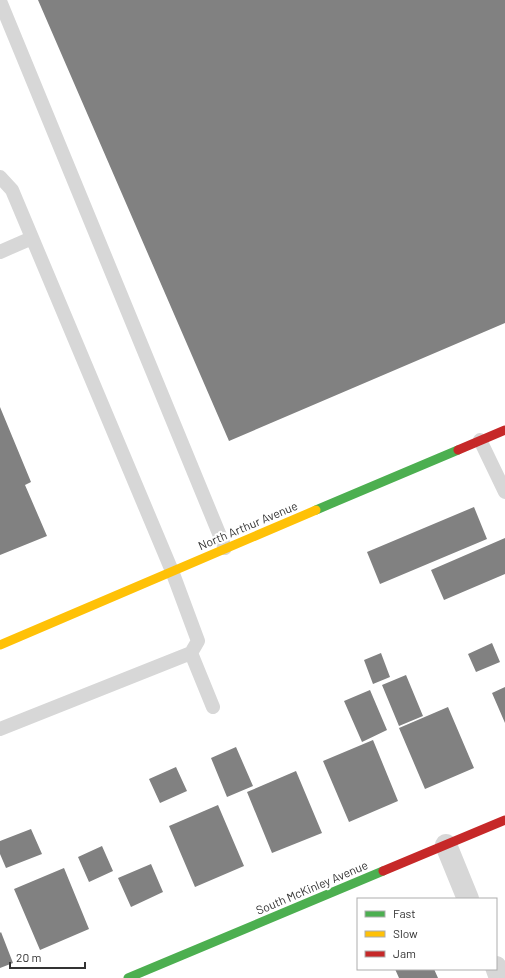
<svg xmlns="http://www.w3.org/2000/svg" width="505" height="978" viewBox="0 0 505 978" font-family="Barlow,sans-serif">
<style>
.building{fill:#818181}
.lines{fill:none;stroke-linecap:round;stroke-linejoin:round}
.lane{stroke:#d7d7d7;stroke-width:14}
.street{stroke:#d7d7d7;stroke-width:22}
.fast{stroke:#4caf50;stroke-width:9}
.slow{stroke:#ffc107;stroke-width:9}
.jam{stroke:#c62828;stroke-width:9}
.labels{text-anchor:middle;stroke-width:4;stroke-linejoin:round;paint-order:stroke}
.street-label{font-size:12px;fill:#333;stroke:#fff}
</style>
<rect width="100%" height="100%" fill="#fff"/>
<!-- building -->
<path class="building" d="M38 0H505V323L229 441Z
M0 407 31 482 25 485 47 536 0 555Z
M474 507 487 539 380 584 367 552Z
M505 538V574L444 600 431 570Z
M492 643 500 662 476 672 468 654Z
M381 653 390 677 373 684 364 660Z
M406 675 423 716 399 726 382 685Z
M505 687V723L492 693Z
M370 690 387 730 362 742 344 701Z
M448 707 474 768 425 789 399 728Z
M373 740 398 801 349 822 323 761Z
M236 747 253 786 227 797 211 758Z
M176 767 187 791 160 803 149 779Z
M296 771 322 833 272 853 247 792Z
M218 805 244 866 195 887 169 826Z
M31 829 42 854 6 868 0 854V841Z
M102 846 113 871 89 882 78 857Z
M151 864 163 892 131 907 118 878Z
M64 868 89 929 40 950 14 889Z
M1 932 13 963 0 968V933Z
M395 969H434L438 978H399Z"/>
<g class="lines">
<!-- lane -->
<path class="lane" d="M0 1 225 548
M0 177 12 190 172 571 198 641 191 653 0 729
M0 252 32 238
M480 440 505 492
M191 653 213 707"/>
<!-- street -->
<path class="street" d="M446 845 468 899
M496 967 500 978"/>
<!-- fast -->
<path class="fast" d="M316 510 458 450
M128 978 383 871"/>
<!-- slow -->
<path class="slow" d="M0 645 316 510"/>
<!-- jam -->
<path class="jam" d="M458 450 505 430
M383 871 505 820"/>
</g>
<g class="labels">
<!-- street labels -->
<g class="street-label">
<text transform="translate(248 526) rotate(-23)" y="4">North Arthur Avenue</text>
<text transform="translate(312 888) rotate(-23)" y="4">South McKinley Avenue</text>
</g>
</g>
<!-- legend -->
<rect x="357" y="898" width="140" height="72" fill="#ffffff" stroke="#adadad"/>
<rect x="365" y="911" width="20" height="6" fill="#4caf50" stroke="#adadad"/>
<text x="393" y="918" font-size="12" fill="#333333">Fast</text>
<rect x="365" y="931" width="20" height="6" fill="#ffc107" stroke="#adadad"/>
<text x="393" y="938" font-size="12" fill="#333333">Slow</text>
<rect x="365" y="951" width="20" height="6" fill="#c62828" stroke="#adadad"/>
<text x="393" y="958" font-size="12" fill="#333333">Jam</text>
<!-- scale -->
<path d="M10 962v6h75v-6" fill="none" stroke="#333333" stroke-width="2"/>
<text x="16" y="962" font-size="12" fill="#333333" stroke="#ffffff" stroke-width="3" paint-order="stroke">20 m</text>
</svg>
